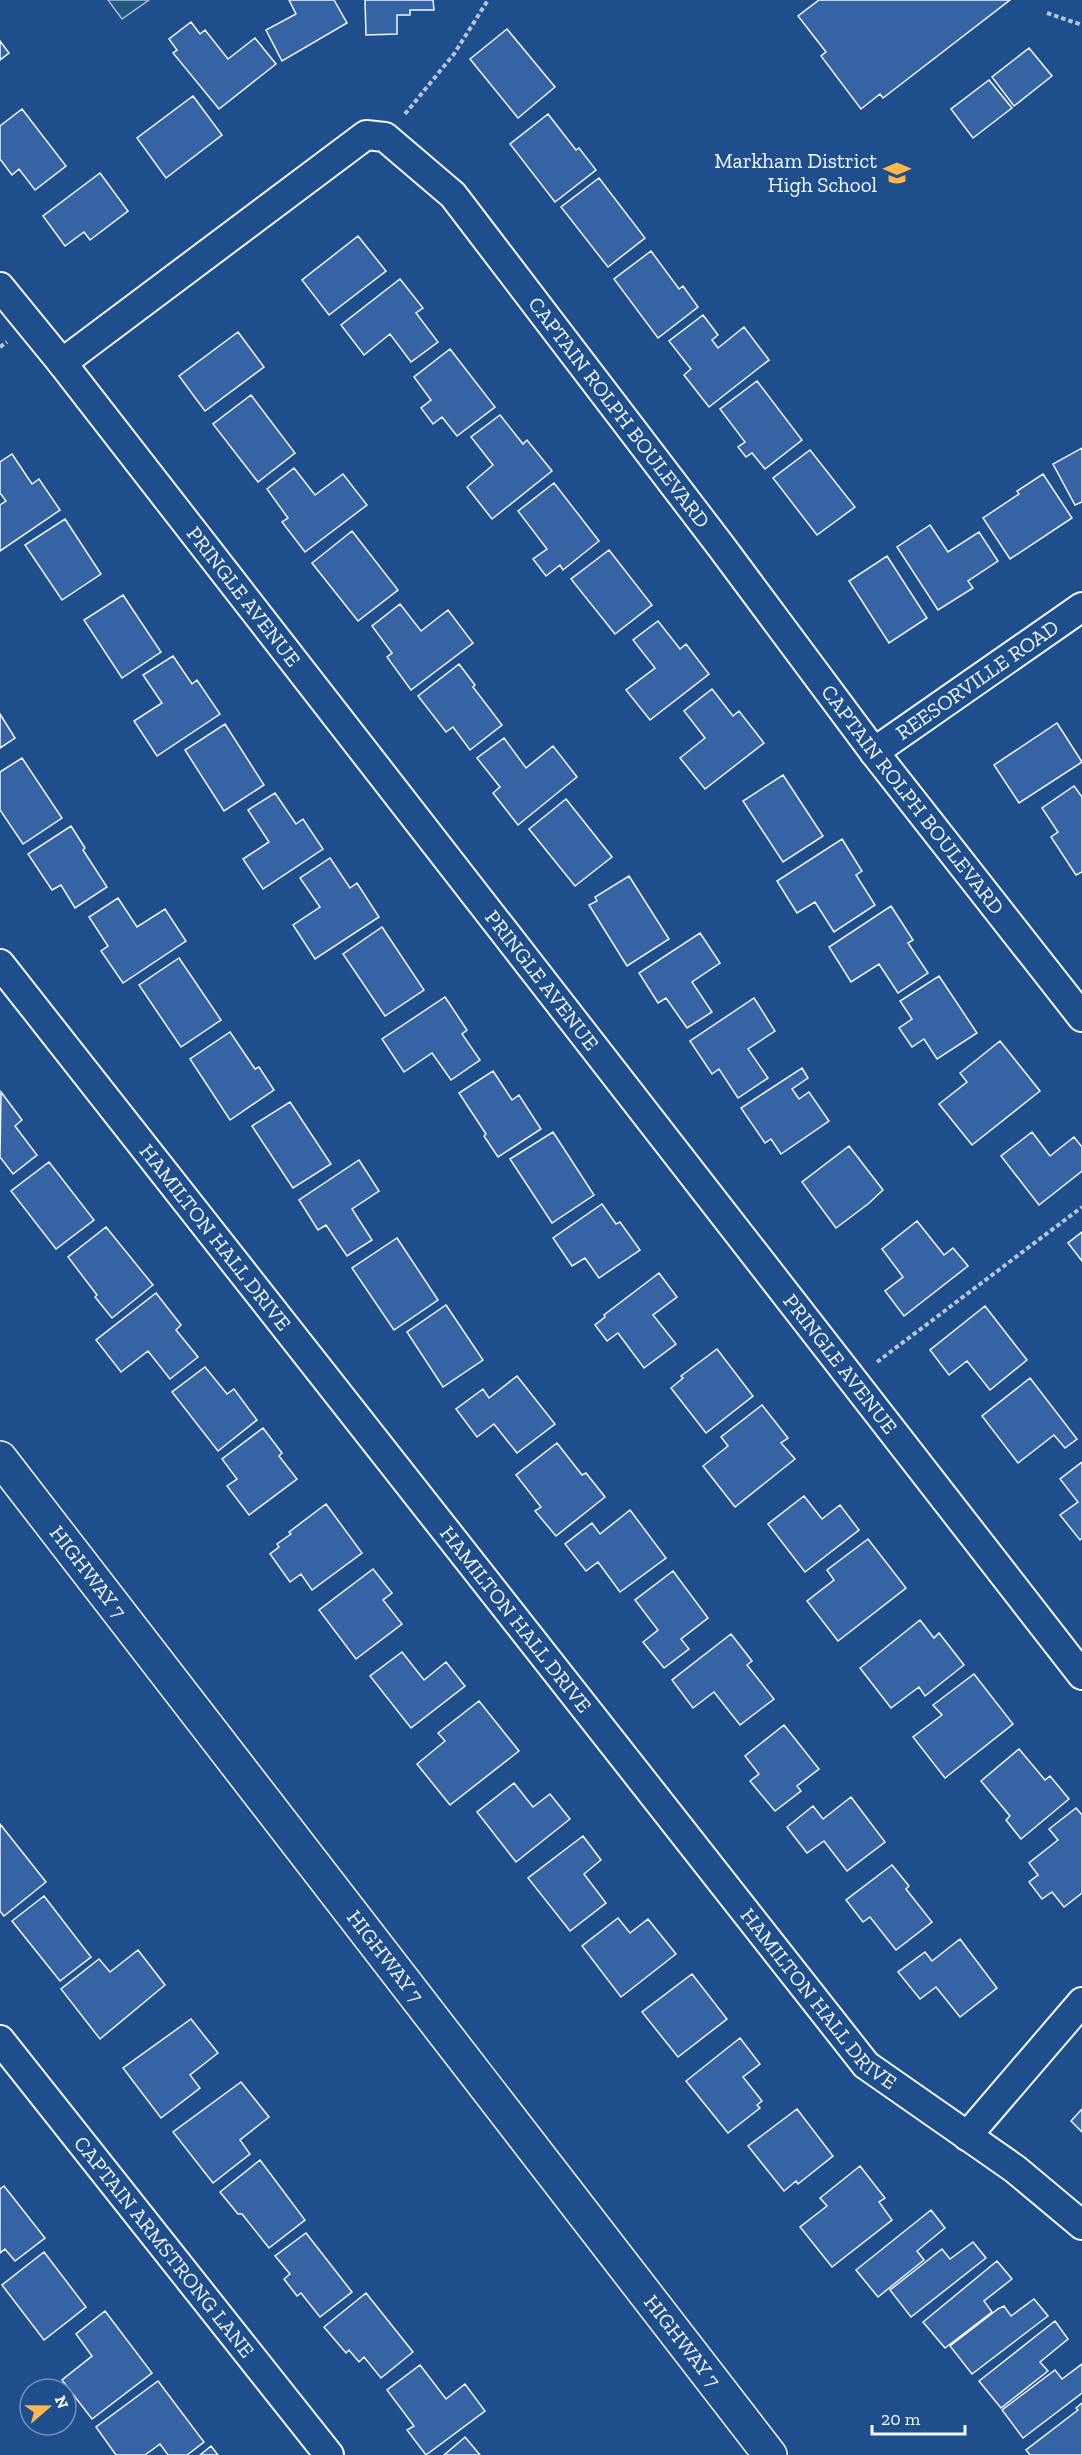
<svg xmlns="http://www.w3.org/2000/svg" width="1082" height="2455" viewBox="0 0 1082 2455" font-family="'Zilla Slab',serif">
<style>
.green{fill:#245a82;stroke:#a8bbd7;stroke-width:1.5}
.building{fill:#3563a3;stroke:#f2f6ff;stroke-width:1.5}
.lines{fill:none;stroke-linecap:round;stroke-linejoin:round}
.street-casing{stroke:#f2f6ff;stroke-width:32}
.primary-casing{stroke:#f2f6ff;stroke-width:36}
.path{stroke:#b3c4dc;stroke-width:4;stroke-dasharray:4.5 3;stroke-linecap:butt}
.street{stroke:#1f4e8c;stroke-width:28}
.primary{stroke:#1f4e8c;stroke-width:33}
.labels{text-anchor:middle;stroke-width:4.5;stroke-linejoin:round;paint-order:stroke}
.poi-label{font-size:21px;fill:#f2f6ff;stroke:#1f4e8c;text-anchor:end}
.street-label{font-size:21px;fill:#f2f6ff;stroke:#1f4e8c}
</style>
<rect width="100%" height="100%" fill="#1f4e8c"/>
<!-- green -->
<path class="green" d="M108 0H149L122 19Z"/>
<!-- building -->
<path class="building" d="M289 0H334L347 23 282 61 266 30 296 14Z
M365 0H433L434 10H410V15H397V34L366 35Z
M819 0H1010L883 98 880 94 861 109 821 56 826 52 798 16Z
M191 22 200 34 205 30 228 59 255 38 276 64 219 109 173 53 177 50 169 39Z
M507 29 555 87 518 118 470 59Z
M0 41 9 53 0 60Z
M1029 48 1052 76 1014 106 992 77Z
M989 80 1012 108 973 138 951 109Z
M193 96 222 135 166 178 137 138Z
M22 109 66 166 35 190 19 169 12 175 0 159V126Z
M548 114 576 150 579 148 596 170 555 202 510 144Z
M100 173 128 211 90 240 84 232 65 246 43 216Z
M599 178 645 238 608 267 561 207Z
M358 236 386 271 329 315 302 280Z
M651 251 679 289 683 286 698 307 658 338 614 279Z
M400 279 423 308 416 313 438 342 411 362 390 334 364 355 341 325Z
M703 315 718 335 712 340 718 348 744 327 769 360 709 407 684 375 691 369 669 341Z
M238 332 264 367 205 411 179 376Z
M450 349 495 407 457 436 442 417 433 424 421 408 431 400 414 377Z
M757 381 802 440 765 469 752 453 746 457 738 447 745 442 720 409Z
M251 395 295 453 258 482 213 424Z
M500 415 523 444 527 440 552 471 492 519 467 487 493 465 471 437Z
M1082 448V502L1075 505 1053 464Z
M810 450 855 507 817 535 773 478Z
M12 454 32 484 39 479 60 510 0 551V505L6 501 0 493V462Z
M294 468 315 495 343 474 367 505 305 552 282 522 288 518 267 489Z
M1043 474 1072 518 1010 559 983 518 1019 494 1017 491Z
M554 483 599 541 563 570 560 565 546 576 533 559 547 549 518 511Z
M65 519 101 574 62 600 25 545Z
M930 525 948 552 979 532 998 561 968 581 973 588 938 610 897 547Z
M352 531 398 590 358 621 312 563Z
M609 550 652 605 615 634 571 579Z
M887 556 927 618 889 643 849 581Z
M123 595 161 652 122 678 84 620Z
M400 604 421 631 448 610 473 643 411 690 387 657 392 653 372 626Z
M658 621 680 649 686 644 709 674 650 720 626 690 655 668 633 640Z
M173 656 192 684 197 680 220 714 157 756 134 721 162 703 143 675Z
M459 664 475 685 473 687 502 725 470 750 453 727 446 732 418 696Z
M712 689 733 716 739 711 764 743 705 789 680 758 705 738 684 711Z
M0 714 15 738 0 748Z
M1057 723 1082 762 1019 803 994 765Z
M225 724 264 785 224 811 185 750Z
M504 738 526 768 553 746 577 777 518 825 493 793 500 787 477 758Z
M22 758 62 818 23 844 0 810V772Z
M783 775 823 836 783 862 743 801Z
M1074 786 1082 797V872L1076 875 1051 837 1058 832 1042 808Z
M275 793 296 824 303 819 323 849 263 889 243 859 269 842 248 810Z
M566 799 612 857 575 886 529 829Z
M71 826 85 848 83 850 107 887 75 908 61 885 52 890 28 854Z
M842 839 862 871 856 875 875 905 834 932 815 902 797 913 777 881Z
M330 858 350 888 357 883 379 917 315 959 293 925 320 907 300 878Z
M629 876 669 939 627 966 589 905 597 901 595 897Z
M118 898 137 927 165 909 186 941 123 983 101 951 108 946 89 917Z
M891 906 913 940 908 943 928 973 898 993 879 964 851 982 829 947Z
M382 927 424 990 385 1016 343 954Z
M700 933 720 963 692 982 712 1012 687 1028 666 998 658 1003 639 973Z
M179 958 221 1020 181 1047 139 985Z
M939 976 977 1033 937 1059 924 1039 912 1047 899 1028 912 1019 900 1001Z
M445 997 467 1030 462 1034 480 1060 451 1080 432 1053 404 1072 382 1039Z
M754 998 775 1031 748 1049 768 1078 738 1098 719 1069 712 1074 690 1041Z
M230 1032 255 1069 259 1067 274 1090 230 1120 190 1059Z
M1000 1041 1040 1091 972 1145 939 1104 967 1082 960 1073Z
M802 1068 808 1078 792 1089 799 1099 809 1092 829 1121 781 1154 771 1139 765 1143 741 1108Z
M493 1071 512 1100 519 1095 541 1129 498 1157 484 1136 486 1134 459 1093Z
M1 1092 22 1120 15 1126 37 1155 13 1174 0 1157Z
M290 1102 331 1164 293 1188 252 1126Z
M553 1132 594 1195 552 1223 510 1159Z
M1032 1132 1050 1156 1074 1137 1082 1147V1171L1039 1205 1001 1156Z
M849 1146 883 1190 868 1204 836 1228 802 1182Z
M359 1160 379 1191 352 1209 372 1240 347 1256 326 1225 318 1230 299 1200Z
M49 1162 94 1220 56 1249 11 1191Z
M602 1204 616 1224 620 1222 640 1250 599 1278 585 1258 572 1266 553 1238Z
M917 1221 944 1255 953 1248 968 1266 904 1316 885 1291 903 1277 882 1249Z
M106 1227 153 1285 112 1318 95 1297 97 1295 68 1257Z
M1082 1232V1261L1068 1243Z
M397 1238 438 1300 394 1330 352 1268Z
M659 1273 677 1297 653 1315 676 1344 644 1368 618 1333 607 1341 595 1325 605 1317 604 1315Z
M156 1293 181 1325 176 1330 198 1357 170 1379 148 1351 121 1372 96 1340Z
M446 1305 483 1360 443 1387 407 1332Z
M985 1306 1027 1360 990 1390 967 1361 949 1375 930 1350Z
M717 1349 753 1396 706 1433 671 1388 683 1378 681 1376Z
M205 1367 227 1394 234 1389 257 1420 218 1451 172 1392Z
M517 1376 555 1424 517 1453 494 1424 477 1437 456 1409 483 1389 489 1398Z
M1030 1378 1077 1439 1065 1448 1054 1435 1018 1463 982 1416Z
M762 1405 788 1438 781 1443 795 1459 735 1507 703 1466 728 1446 721 1437Z
M263 1428 282 1453 279 1456 297 1479 249 1515 227 1486 237 1479 222 1459Z
M557 1443 582 1475 586 1473 605 1497 556 1536 535 1511 541 1507 516 1475Z
M1082 1462V1538L1080 1540 1060 1515 1078 1502 1060 1479Z
M804 1496 822 1519 840 1505 859 1530 805 1572 768 1524Z
M326 1504 362 1553 312 1590 301 1574 290 1582 270 1554 279 1547 277 1544 291 1534 289 1532Z
M630 1510 666 1558 620 1592 598 1562 586 1571 565 1544 592 1523 600 1534Z
M868 1539 906 1588 838 1641 807 1601 834 1580 827 1570Z
M373 1569 392 1593 383 1600 402 1624 356 1659 319 1610Z
M673 1571 708 1618 681 1639 689 1649 664 1668 643 1642 658 1630 635 1600Z
M920 1620 934 1638 939 1633 964 1665 925 1696 919 1687 891 1708 860 1668Z
M731 1634 752 1661 747 1665 774 1699 740 1725 714 1692 693 1708 672 1680Z
M402 1652 424 1680 446 1662 465 1686 411 1728 370 1676Z
M974 1674 1013 1724 945 1778 913 1737 942 1715 933 1705Z
M479 1701 519 1751 450 1805 417 1764 445 1741 438 1733Z
M784 1725 819 1769 797 1786 801 1791 775 1811 750 1781 759 1774 745 1756Z
M1019 1749 1045 1780 1050 1776 1069 1799 1021 1839 1006 1820 1010 1816 981 1781Z
M514 1783 533 1807 550 1794 570 1819 516 1862 477 1812Z
M851 1797 885 1842 847 1871 824 1841 807 1853 787 1827 813 1806 823 1819Z
M1076 1808 1082 1815V1893L1064 1907 1052 1892 1042 1899 1029 1882 1038 1875 1029 1863 1058 1840 1049 1829Z
M0 1824 46 1882 4 1916 0 1911Z
M583 1836 601 1860 584 1874 606 1903 570 1931 528 1878Z
M892 1865 909 1886 906 1889 932 1922 896 1950 870 1917 863 1922 846 1900Z
M44 1896 91 1957 60 1981 12 1921Z
M618 1918 630 1933 648 1919 676 1954 621 1997 582 1946Z
M960 1939 997 1988 960 2017 936 1987 920 1999 898 1972 925 1952 932 1961Z
M138 1950 165 1985 100 2039 61 1989 99 1959 110 1972Z
M692 1974 727 2019 678 2057 642 2012Z
M191 2019 218 2053 190 2075 200 2088 161 2118 123 2068Z
M740 2038 760 2064 743 2077 762 2101 757 2105 760 2108 728 2133 686 2081Z
M241 2082 269 2117 240 2140 250 2154 213 2183 173 2132Z
M797 2109 833 2156 798 2184 796 2181 784 2191 748 2146Z
M1082 2109V2132L1071 2121Z
M260 2160 305 2220 269 2248 242 2214H238L220 2192Z
M860 2166 885 2198 879 2202 892 2220 832 2267 800 2227 827 2206 820 2198Z
M4 2186 45 2238 15 2261 5 2249 0 2253V2189Z
M931 2210 945 2228 917 2251 924 2260 878 2297 856 2270Z
M306 2233 352 2292 320 2317 301 2293 297 2296 284 2279 290 2274 275 2256Z
M973 2242 986 2258 911 2317 890 2290 942 2249 950 2259Z
M44 2252 86 2307 44 2340 2 2285Z
M997 2261 1012 2279 984 2301 992 2312 945 2348 923 2322Z
M366 2293 413 2352 381 2378 364 2357 359 2362 349 2350 346 2353 324 2327Z
M1034 2299 1048 2316 972 2374 950 2346 998 2309 1004 2306 1011 2316Z
M105 2311 152 2373 92 2419 62 2380 92 2356 76 2334Z
M1055 2321 1068 2339 1040 2362 1048 2371 1001 2408 979 2381Z
M1082 2364V2393L1023 2438 1002 2410 1055 2370 1062 2379Z
M420 2365 446 2399 465 2384 485 2411 426 2455 407 2430 414 2426 387 2390Z
M158 2381 204 2442 187 2455H168L160 2444 145 2455H116L96 2427Z
M1082 2403V2455H1030L1026 2450 1078 2410 1076 2408Z
M465 2437 480 2455H444L464 2438Z
M211 2446 218 2455H200Z"/>
<g class="lines">
<defs>
<g id="street">
<path id="s1" d="M0 287 62 363 1082 1675"/>
<path id="s2" d="M62 363 366 135 385 137 453 195 720 545 874 752 1082 1017"/>
<path id="s3" d="M874 752 1082 607"/>
<path id="s4" d="M0 964 866 2065 1015 2169 1082 2225"/>
<path id="s5" d="M0 2040 329 2455"/>
<path d="M967 2136 1082 2002"/>
</g>
<g id="primary">
<path id="s6" d="M0 1458 770 2455"/>
</g>
</defs>
<!-- street casing -->
<use href="#street" class="street-casing"/>
<!-- primary casing -->
<use href="#primary" class="primary-casing"/>
<!-- path -->
<path class="path" d="M1047 13 1082 25
M405 114 454 54 488 0
M0 347 7 342
M877 1362 1082 1207"/>
<!-- street -->
<use href="#street" class="street"/>
<!-- primary -->
<use href="#primary" class="primary"/>
</g>
<!-- icons -->
<defs>
<symbol id="school-bare" viewBox="-9 -9 18 18"><path d="M0-5L7-2L0 1L-7-2ZM-4 1L0 2.5L4 1V4Q0 6-4 4Z" fill="#ffb74d" stroke="#1f4e8c" stroke-width="2.5" paint-order="stroke"/></symbol>
</defs>
<g fill-rule="evenodd">
<use href="#school-bare" x="878" y="154" width="38" height="38"/>
</g>
<g class="labels">
<!-- poi labels -->
<g class="poi-label">
<text x="877" y="168">Markham District<tspan x="877" dy="24">High School</tspan></text>
</g>
<!-- street labels -->
<g class="street-label">
<text dy="7" stroke="none"><textPath href="#s2" startOffset="762">CAPTAIN ROLPH BOULEVARD</textPath></text>
<text dy="7" stroke="none"><textPath href="#s1" startOffset="394">PRINGLE AVENUE</textPath></text>
<text dy="7" stroke="none"><textPath href="#s3" startOffset="126">REESORVILLE ROAD</textPath></text>
<text dy="7" stroke="none"><textPath href="#s2" startOffset="1248">CAPTAIN ROLPH BOULEVARD</textPath></text>
<text dy="7" stroke="none"><textPath href="#s1" startOffset="880">PRINGLE AVENUE</textPath></text>
<text dy="7" stroke="none"><textPath href="#s4" startOffset="348">HAMILTON HALL DRIVE</textPath></text>
<text dy="7" stroke="none"><textPath href="#s1" startOffset="1366">PRINGLE AVENUE</textPath></text>
<text dy="7" stroke="none"><textPath href="#s6" startOffset="144">HIGHWAY 7</textPath></text>
<text dy="7" stroke="none"><textPath href="#s4" startOffset="834">HAMILTON HALL DRIVE</textPath></text>
<text dy="7" stroke="none"><textPath href="#s6" startOffset="630">HIGHWAY 7</textPath></text>
<text dy="7" stroke="none"><textPath href="#s4" startOffset="1320">HAMILTON HALL DRIVE</textPath></text>
<text dy="7" stroke="none"><textPath href="#s5" startOffset="264">CAPTAIN ARMSTRONG LANE</textPath></text>
<text dy="7" stroke="none"><textPath href="#s6" startOffset="1116">HIGHWAY 7</textPath></text>
</g>
</g>
<!-- north arrow -->
<g transform="translate(48 2407) rotate(70)"><circle r="28" fill="#1f4e8c" stroke="#7391ba" stroke-width="1.5"/>
<path d="M0-4.5L10 22L0 15L-10 22Z" fill="#ffb74d"/>
<text y="-9" font-size="16" font-weight="bold" text-anchor="middle" fill="#f2f6ff">N</text>
</g>
<!-- scale -->
<path d="M872 2425v9h93v-9" fill="none" stroke="#f2f6ff" stroke-width="3"/>
<text x="881" y="2425" font-size="18" fill="#f2f6ff" stroke="#1f4e8c" stroke-width="4.5" paint-order="stroke">20 m</text>
</svg>
